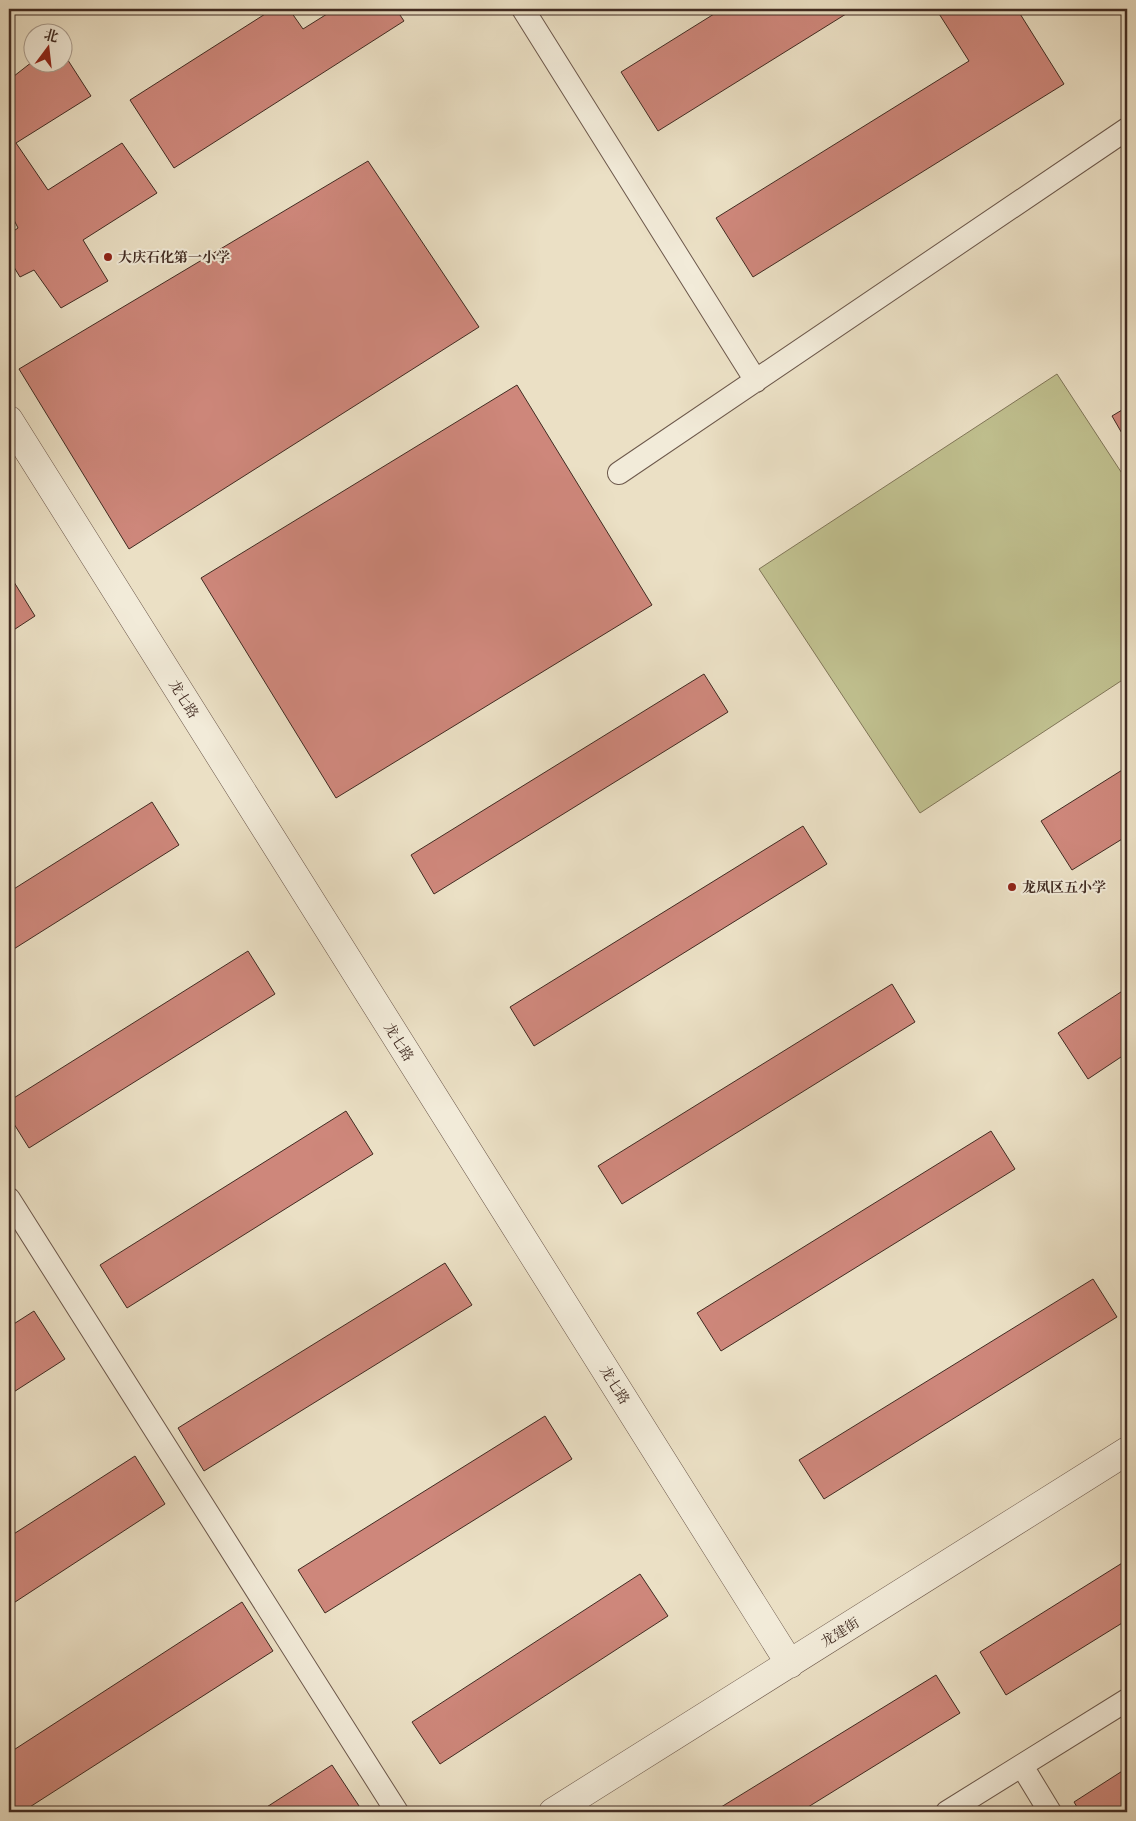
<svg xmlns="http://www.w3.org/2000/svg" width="1136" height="1821" viewBox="0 0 1136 1821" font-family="'Libre Caslon Text','Noto Serif SC',serif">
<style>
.green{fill:#c0c08f;stroke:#807658}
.building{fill:#ce877b;stroke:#412b22}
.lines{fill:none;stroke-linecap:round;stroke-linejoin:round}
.minor-casing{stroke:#6c584b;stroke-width:24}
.tertiary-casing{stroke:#6c584b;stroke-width:29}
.minor{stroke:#f2ebd9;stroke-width:22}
.tertiary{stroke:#f2ebd9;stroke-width:28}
.poi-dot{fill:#8f2418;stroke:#f2ebd9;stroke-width:2}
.labels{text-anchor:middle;stroke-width:4;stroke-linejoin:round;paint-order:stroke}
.poi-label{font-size:14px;font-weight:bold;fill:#412b22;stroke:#f2ebd9;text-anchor:start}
.street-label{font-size:14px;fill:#412b22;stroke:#f2ebd9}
</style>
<rect width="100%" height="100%" fill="#ebe0c5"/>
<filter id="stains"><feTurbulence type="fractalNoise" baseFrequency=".004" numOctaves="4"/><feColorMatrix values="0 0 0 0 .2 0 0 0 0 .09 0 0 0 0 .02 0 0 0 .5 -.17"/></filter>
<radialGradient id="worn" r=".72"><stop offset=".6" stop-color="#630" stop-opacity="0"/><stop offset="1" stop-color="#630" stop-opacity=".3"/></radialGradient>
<!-- green -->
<path class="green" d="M1057 374 1127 481V677L920 813 759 569Z"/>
<!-- building -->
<path class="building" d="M273 9H289L303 29 335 9H396L404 21 174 168 130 100Z
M722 9H854L658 131 621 72Z
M936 9H1017L1064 84 753 277 716 218 969 61Z
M62 51 91 96 16 143 48 190 122 143 157 193 83 240 108 281 61 308 34 270 20 277 9 259V234L18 228 9 210V80L32 62H62Z
M368 161 479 327 129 549 19 369Z
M517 385 652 605 336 798 201 578Z
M1127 407V442L1112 416Z
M9 574 35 616 9 633Z
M704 674 728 712 434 894 411 855Z
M1127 767V836L1072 870 1041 821Z
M152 802 179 845 9 952V892Z
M803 826 827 864 534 1046 510 1007Z
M248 951 275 994 29 1148 9 1116V1101Z
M892 984 915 1022 622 1204 598 1166Z
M1127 988V1053L1088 1079 1058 1033Z
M346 1111 373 1154 127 1308 100 1265Z
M991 1131 1015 1169 721 1351 697 1313Z
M445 1263 472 1305 204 1471 178 1428Z
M1093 1279 1117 1317 824 1499 799 1460Z
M34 1311 65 1359 9 1395V1327Z
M545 1416 572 1459 325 1613 298 1570Z
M135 1456 165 1504 9 1606V1537Z
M1127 1560V1620L1006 1695 980 1652Z
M640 1574 668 1616 440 1764 412 1722Z
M242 1602 273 1651 22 1812H9V1753Z
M936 1675 960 1713 800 1812H713Z
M332 1765 363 1812H259Z
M1127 1768V1812H1080L1074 1802Z"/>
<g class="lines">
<defs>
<path id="minor" d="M523 9 756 381
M619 473 1127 129
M9 1199 397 1812
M1022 1766 1050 1812
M947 1812 1127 1700"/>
<path id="tertiary" d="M9 420 790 1664
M553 1812 1127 1451"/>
</defs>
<!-- minor casing -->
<use href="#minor" class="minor-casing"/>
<!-- tertiary casing -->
<use href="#tertiary" class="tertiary-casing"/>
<!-- minor -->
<use href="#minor" class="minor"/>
<!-- tertiary -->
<use href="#tertiary" class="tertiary"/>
</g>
<!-- markers -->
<g class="poi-dot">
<circle cx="108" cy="257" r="5"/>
<circle cx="1012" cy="887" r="5"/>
</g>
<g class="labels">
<!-- poi labels -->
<g class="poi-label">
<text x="118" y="262">大庆石化第一小学</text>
<text x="1022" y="892">龙凤区五小学</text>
</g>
<!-- street labels -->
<g class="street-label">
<text transform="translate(184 699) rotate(58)" y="5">龙七路</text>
<text transform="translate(399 1042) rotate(58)" y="5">龙七路</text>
<text transform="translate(615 1385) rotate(58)" y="5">龙七路</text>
<text transform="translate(840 1632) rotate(-32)" y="5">龙建街</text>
</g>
</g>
<!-- margin -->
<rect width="1136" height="1821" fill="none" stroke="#ebe0c5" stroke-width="30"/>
<rect x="10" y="10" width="1116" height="1801" fill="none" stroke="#412b22" stroke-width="2.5"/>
<rect x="15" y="15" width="1106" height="1791" fill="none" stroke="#412b22"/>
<!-- north arrow -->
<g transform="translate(48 48) rotate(15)"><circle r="24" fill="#f2ebd9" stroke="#ab9e90"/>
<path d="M0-4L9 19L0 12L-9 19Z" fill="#8f2418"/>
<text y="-8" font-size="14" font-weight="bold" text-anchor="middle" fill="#412b22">北</text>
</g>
<rect width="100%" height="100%" filter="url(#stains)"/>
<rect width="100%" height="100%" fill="url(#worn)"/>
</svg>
